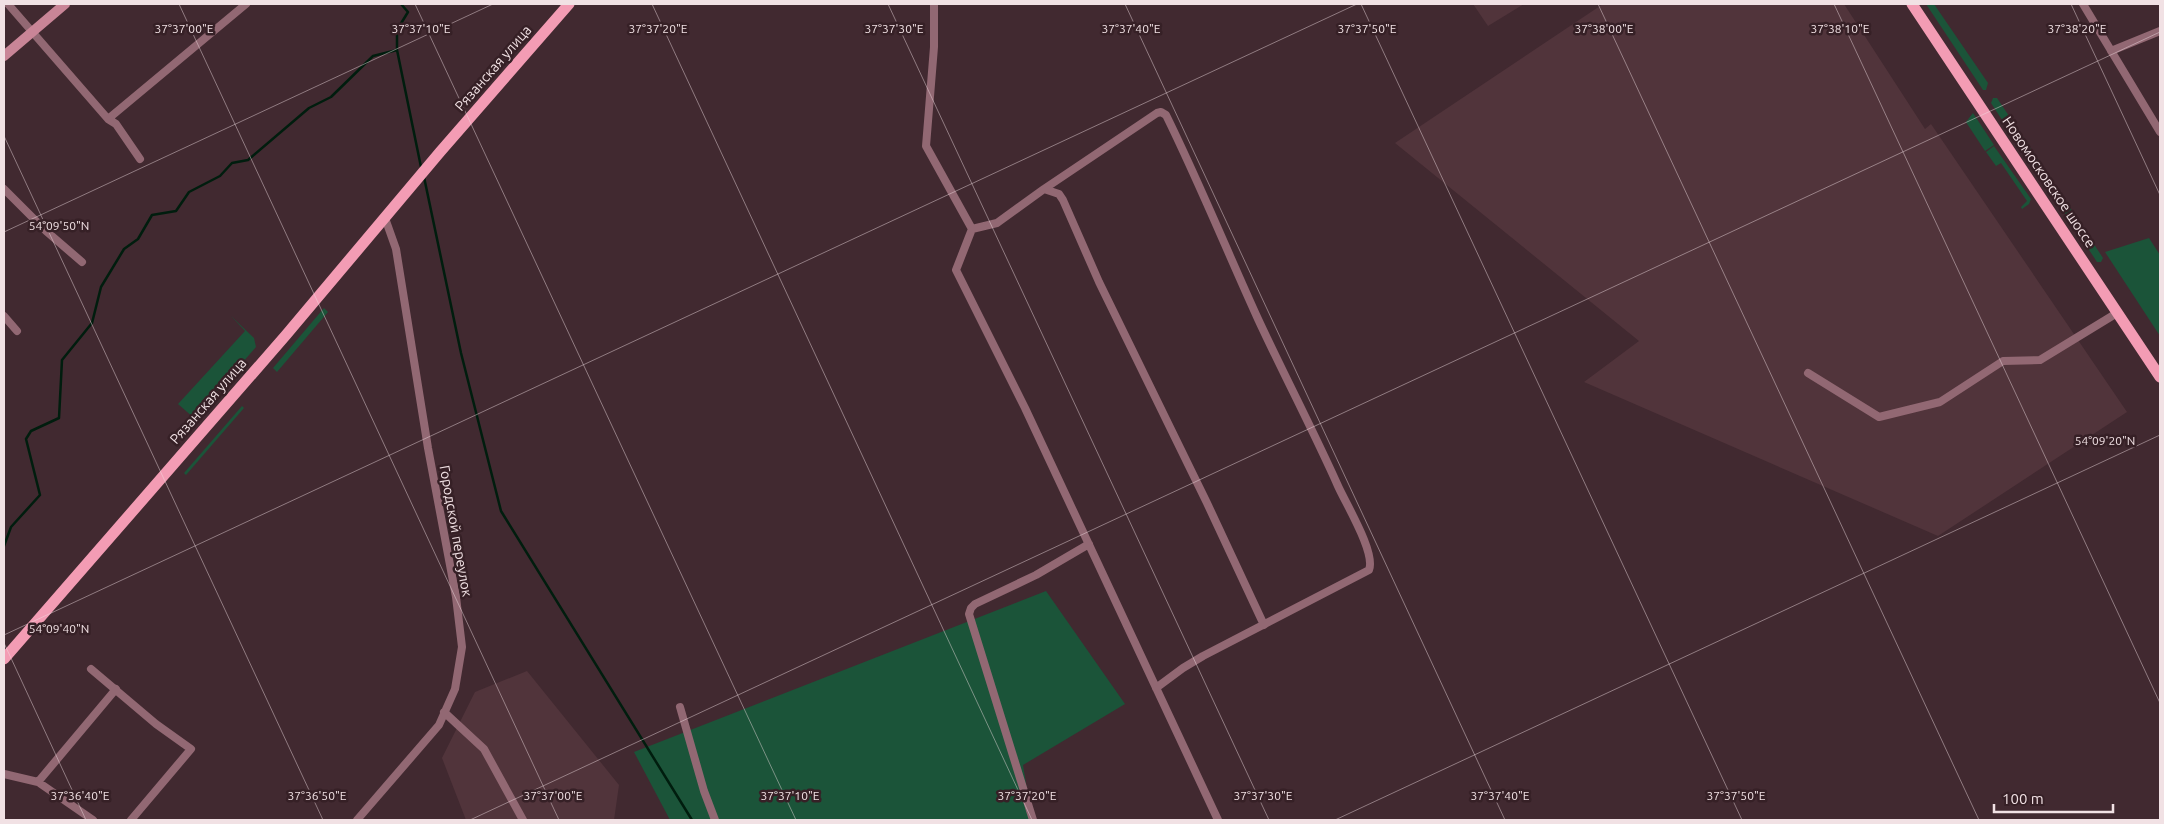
<svg xmlns="http://www.w3.org/2000/svg" width="2164" height="824" viewBox="0 0 2164 824" font-family="Ubuntu,sans-serif">
<style>
.built{fill:#51343b}
.green{fill:#1b5439}
.lines{fill:none;stroke-linecap:round;stroke-linejoin:round}
.stream{stroke:#001d0e;stroke-width:2.5}
.street{stroke:#926873;stroke-width:8}
.secondary{stroke:#c98597;stroke-width:10}
.primary{stroke:#f39cb4;stroke-width:11}
.ticks{fill:none;stroke:#f1e1e4;stroke-width:1;stroke-opacity:0.45}
.labels{text-anchor:middle;stroke-width:5;stroke-linejoin:round;paint-order:stroke}
.street-label{font-size:14px;fill:#f1e1e4;stroke:#362026}
.ticks-label{font-size:12px;text-anchor:middle;fill:#f1e1e4;stroke:#362026;stroke-width:5;stroke-linejoin:round;paint-order:stroke}
</style>
<rect width="100%" height="100%" fill="#412930"/>
<!-- built -->
<path class="built" d="M1473 4H1524L1488 26Z
M1603 4H1844L1925 129 1931 124 2127 412 1938 536 1584 382 1639 341 1395 143Z
M527 671 619 785 614 820H466L442 758 475 692Z"/>
<!-- green -->
<path class="green" d="M1926 4H1934L1988 83 1986 90H1983Z
M1993 98H1997L2049 176 2048 181H2042L1991 103Z
M1973 113 1994 145 1985 151 1966 122Z
M1994 146 2031 199 2029 204 2022 209 2021 207 2027 201 2001 163 1996 166 1986 152Z
M2055 190 2059 191 2103 258 2101 262H2097L2053 195Z
M2149 238 2160 255V336L2105 252Z
M324 308 328 312 277 372 273 368Z
M231 316 254 338 256 347 194 418 178 404 245 331Z
M242 406 244 408 186 475 184 473Z
M1046 591 1125 704 1023 765 1032 820H670L634 752Z"/>
<g class="lines">
<!-- stream -->
<path class="stream" d="M397 50 421 167
M424 177 461 353 501 511 692 820
M4 546 11 527 40 495 26 439 31 431 59 418 62 360 92 323 101 287 124 249 138 239 152 215 176 211 189 192 220 176 232 163 248 160 309 108 331 97 373 56 397 50V30L408 12 401 4"/>
<!-- street -->
<path class="street" d="M8 4 108 119 116 124 140 159
M934 4V47L926 146 972 229 956 270 1025 408 1218 820
M2083 4 2160 132
M2111 51 2160 31
M108 119 246 4
M4 189 46 231 82 262
M1044 189 1059 194 1063 200 1099 282 1207 503 1264 625
M972 229 997 223 1044 189 1157 113 1161 112 1166 115C1199 182 1227 251 1258 319 1284 375 1313 430 1338 486 1346 504 1376 553 1369 570L1203 656 1183 668 1156 688
M4 316 17 331
M1808 373 1879 417 1940 402 2003 361 2040 360 2117 313
M91 669 156 724 191 749 131 820
M680 707 704 791 715 820
M444 712 484 749 523 820
M4 774 38 782 93 820
M38 782 116 689
M357 820 439 725 455 689 462 647 456 597 428 448 396 249 385 218
M1033 820 969 614 971 608 975 604 1036 575 1089 544"/>
<!-- secondary -->
<path class="secondary" d="M4 56 65 4"/>
<!-- primary -->
<path class="primary" d="M1912 4 2160 377
M4 659 286 335 440 152 569 4"/>
</g>
<!-- ticks -->
<path class="ticks" d="M179 4 559 820M415 4 796 820M652 4 1032 820M888 4 1269 820M1125 4 1505 820M1361 4 1742 820M1598 4 1979 820M1834 4 2160 703M2071 4 2160 195M4 136 323 820M4 232 493 4M4 635 1357 4M4 643 86 820M470 820 2160 32M1335 820 2160 435"/>
<g class="labels">
<!-- street labels -->
<g class="street-label">
<text transform="translate(493 68) rotate(-49)" y="5">Рязанская улица</text>
<text transform="translate(2049 182) rotate(56)" y="5">Новомосковское шоссе</text>
<text transform="translate(208 401) rotate(-49)" y="5">Рязанская улица</text>
<text transform="translate(456 531) rotate(80)" y="5">Городской переулок</text>
</g>
</g>
<g class="ticks-label">
<text x="184" y="33">37°37'00"E</text>
<text x="421" y="33">37°37'10"E</text>
<text x="658" y="33">37°37'20"E</text>
<text x="894" y="33">37°37'30"E</text>
<text x="1131" y="33">37°37'40"E</text>
<text x="1367" y="33">37°37'50"E</text>
<text x="1604" y="33">37°38'00"E</text>
<text x="1840" y="33">37°38'10"E</text>
<text x="2077" y="33">37°38'20"E</text>
<text x="59" y="230">54°09'50"N</text>
<text x="2105" y="445">54°09'20"N</text>
<text x="59" y="633">54°09'40"N</text>
<text x="80" y="800">37°36'40"E</text>
<text x="317" y="800">37°36'50"E</text>
<text x="553" y="800">37°37'00"E</text>
<text x="790" y="800">37°37'10"E</text>
<text x="1027" y="800">37°37'20"E</text>
<text x="1263" y="800">37°37'30"E</text>
<text x="1500" y="800">37°37'40"E</text>
<text x="1736" y="800">37°37'50"E</text>
</g>
<!-- border -->
<rect width="2164" height="824" fill="none" stroke="#f1e1e4" stroke-width="10"/>
<!-- scale -->
<path d="M1994 804v8h119v-8" fill="none" stroke="#f1e1e4" stroke-width="2.5"/>
<text x="2002" y="804" font-size="15" fill="#f1e1e4" stroke="#362026" stroke-width="4" paint-order="stroke">100 m</text>
</svg>
